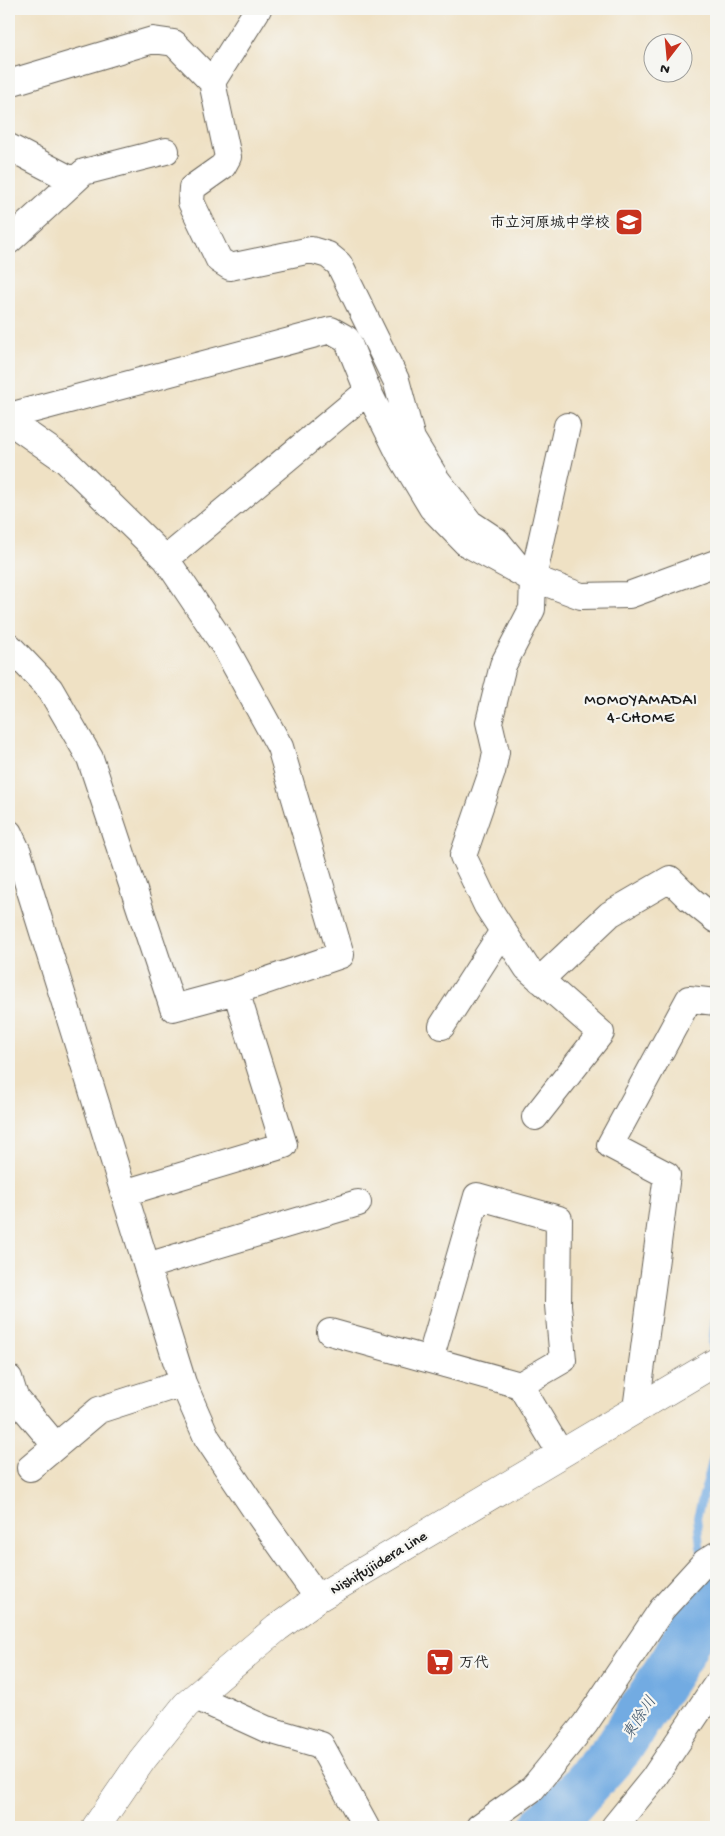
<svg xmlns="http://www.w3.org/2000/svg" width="725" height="1836" viewBox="0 0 725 1836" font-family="'Gochi Hand','Klee One',sans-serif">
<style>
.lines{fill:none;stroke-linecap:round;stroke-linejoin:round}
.stream{stroke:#72abe2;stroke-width:8}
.river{stroke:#72abe2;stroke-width:49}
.minor-casing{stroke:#666157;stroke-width:28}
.major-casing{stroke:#666157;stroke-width:29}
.minor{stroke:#fff;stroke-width:26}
.major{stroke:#fff;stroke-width:28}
.labels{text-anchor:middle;stroke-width:4.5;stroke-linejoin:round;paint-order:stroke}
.poi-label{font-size:15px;font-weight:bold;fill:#1c1c1c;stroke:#f6f6f2;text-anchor:end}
.street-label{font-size:15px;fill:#1c1c1c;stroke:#f6f6f2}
.neighbourhood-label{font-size:16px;letter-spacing:1px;fill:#1c1c1c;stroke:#f6f6f2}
.water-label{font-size:16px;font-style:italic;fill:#3e556b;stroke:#f6f6f2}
</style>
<rect width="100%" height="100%" fill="#f6f6f2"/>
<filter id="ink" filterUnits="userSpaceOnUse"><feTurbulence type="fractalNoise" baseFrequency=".02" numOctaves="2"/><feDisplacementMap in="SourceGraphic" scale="10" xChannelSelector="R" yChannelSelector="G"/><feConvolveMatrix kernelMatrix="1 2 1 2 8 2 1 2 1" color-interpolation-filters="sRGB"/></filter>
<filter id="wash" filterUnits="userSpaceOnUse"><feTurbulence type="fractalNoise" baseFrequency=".0096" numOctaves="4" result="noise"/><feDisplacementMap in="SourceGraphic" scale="20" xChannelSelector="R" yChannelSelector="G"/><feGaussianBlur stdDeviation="1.12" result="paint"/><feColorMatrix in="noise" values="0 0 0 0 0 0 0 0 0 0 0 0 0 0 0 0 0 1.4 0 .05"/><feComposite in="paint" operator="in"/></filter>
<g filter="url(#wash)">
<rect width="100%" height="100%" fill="#efe1c4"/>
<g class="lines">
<!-- stream -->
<path class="stream" d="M715 1358 712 1344 716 1308
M713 1598 700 1546 697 1517 716 1447"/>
<!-- river -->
<path class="river" d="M544 1827 563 1810 619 1747 677 1657 695 1622 716 1595"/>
</g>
</g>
<g filter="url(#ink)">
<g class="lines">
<defs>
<path id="minor" d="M212 82 258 9
M9 83 153 40 174 43 212 82 228 157 223 166 192 188 191 202 219 260 230 267 311 250 328 255 339 264 396 380 412 439 437 480 470 523 497 541 525 575
M9 147 74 181
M9 241 84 172 166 151
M9 416 331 330 347 339 368 391 399 453 432 508 466 543 525 575 581 596 629 595 716 563
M9 421 65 460 166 559 225 647 280 747 341 955 236 991 173 1008 90 758 50 689 9 646
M166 559 368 391
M9 833 18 852 183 1383 207 1438 254 1508 318 1598
M540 980 610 914 670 879 690 899 716 920
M442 1026 503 931
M535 1117 601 1033 527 968 487 906 463 856 492 772 496 752 489 722 503 665 532 609 533 578 567 426
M124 1193 284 1145 236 991
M147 1266 358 1203
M330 1332 520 1385 561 1454
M430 1360 477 1196 559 1219 558 1305 563 1360 520 1385
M9 1378 15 1397 56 1446
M636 1409 667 1175 610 1145 689 999 716 1002
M30 1468 99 1410 183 1383
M196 1697 266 1729 321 1745 366 1827
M479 1827 532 1789 585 1724 662 1609 705 1562 716 1555
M614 1827 653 1779 716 1685"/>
<path id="major" d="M96 1827 142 1760 186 1705 277 1628 318 1598 716 1362"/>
</defs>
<!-- minor casing -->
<use href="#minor" class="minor-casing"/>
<!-- major casing -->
<use href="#major" class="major-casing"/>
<!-- minor -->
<use href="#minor" class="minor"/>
<!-- major -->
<use href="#major" class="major"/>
</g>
</g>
<!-- icons -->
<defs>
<symbol id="school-square" viewBox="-11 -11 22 22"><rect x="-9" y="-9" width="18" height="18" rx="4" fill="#c8321e" stroke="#f6f6f2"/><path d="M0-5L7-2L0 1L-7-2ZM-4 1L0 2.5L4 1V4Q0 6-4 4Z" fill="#fff"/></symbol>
<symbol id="supermarket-square" viewBox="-11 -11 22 22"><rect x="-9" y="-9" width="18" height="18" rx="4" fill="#c8321e" stroke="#f6f6f2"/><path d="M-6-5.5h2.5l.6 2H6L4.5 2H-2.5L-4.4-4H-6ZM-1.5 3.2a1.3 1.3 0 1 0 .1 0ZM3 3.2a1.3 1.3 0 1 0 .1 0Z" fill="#fff"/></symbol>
</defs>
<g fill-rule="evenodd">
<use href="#school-square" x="613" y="206" width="32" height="32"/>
<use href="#supermarket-square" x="424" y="1646" width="32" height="32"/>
</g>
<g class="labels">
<!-- poi labels -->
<g class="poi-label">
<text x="610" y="227">市立河原城中学校</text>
<text x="459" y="1667" text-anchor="start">万代</text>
</g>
<!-- street labels -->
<g class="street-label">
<text transform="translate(378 1562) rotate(-31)" y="5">Nishifujiidera Line</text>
</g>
<!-- neighbourhood labels -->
<g class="neighbourhood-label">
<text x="641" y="704">MOMOYAMADAI<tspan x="641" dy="18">4-CHOME</tspan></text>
</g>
<!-- water labels -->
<g class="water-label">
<text transform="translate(638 1717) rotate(-57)" y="6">東除川</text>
</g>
</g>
<!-- margin -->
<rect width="725" height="1836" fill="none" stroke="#f6f6f2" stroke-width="30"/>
<!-- north arrow -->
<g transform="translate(668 58) rotate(196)"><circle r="24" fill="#f6f6f2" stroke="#9f9f9c"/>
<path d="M0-4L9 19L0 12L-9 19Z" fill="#c8321e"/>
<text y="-8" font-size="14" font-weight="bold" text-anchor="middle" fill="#1c1c1c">N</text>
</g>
</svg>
